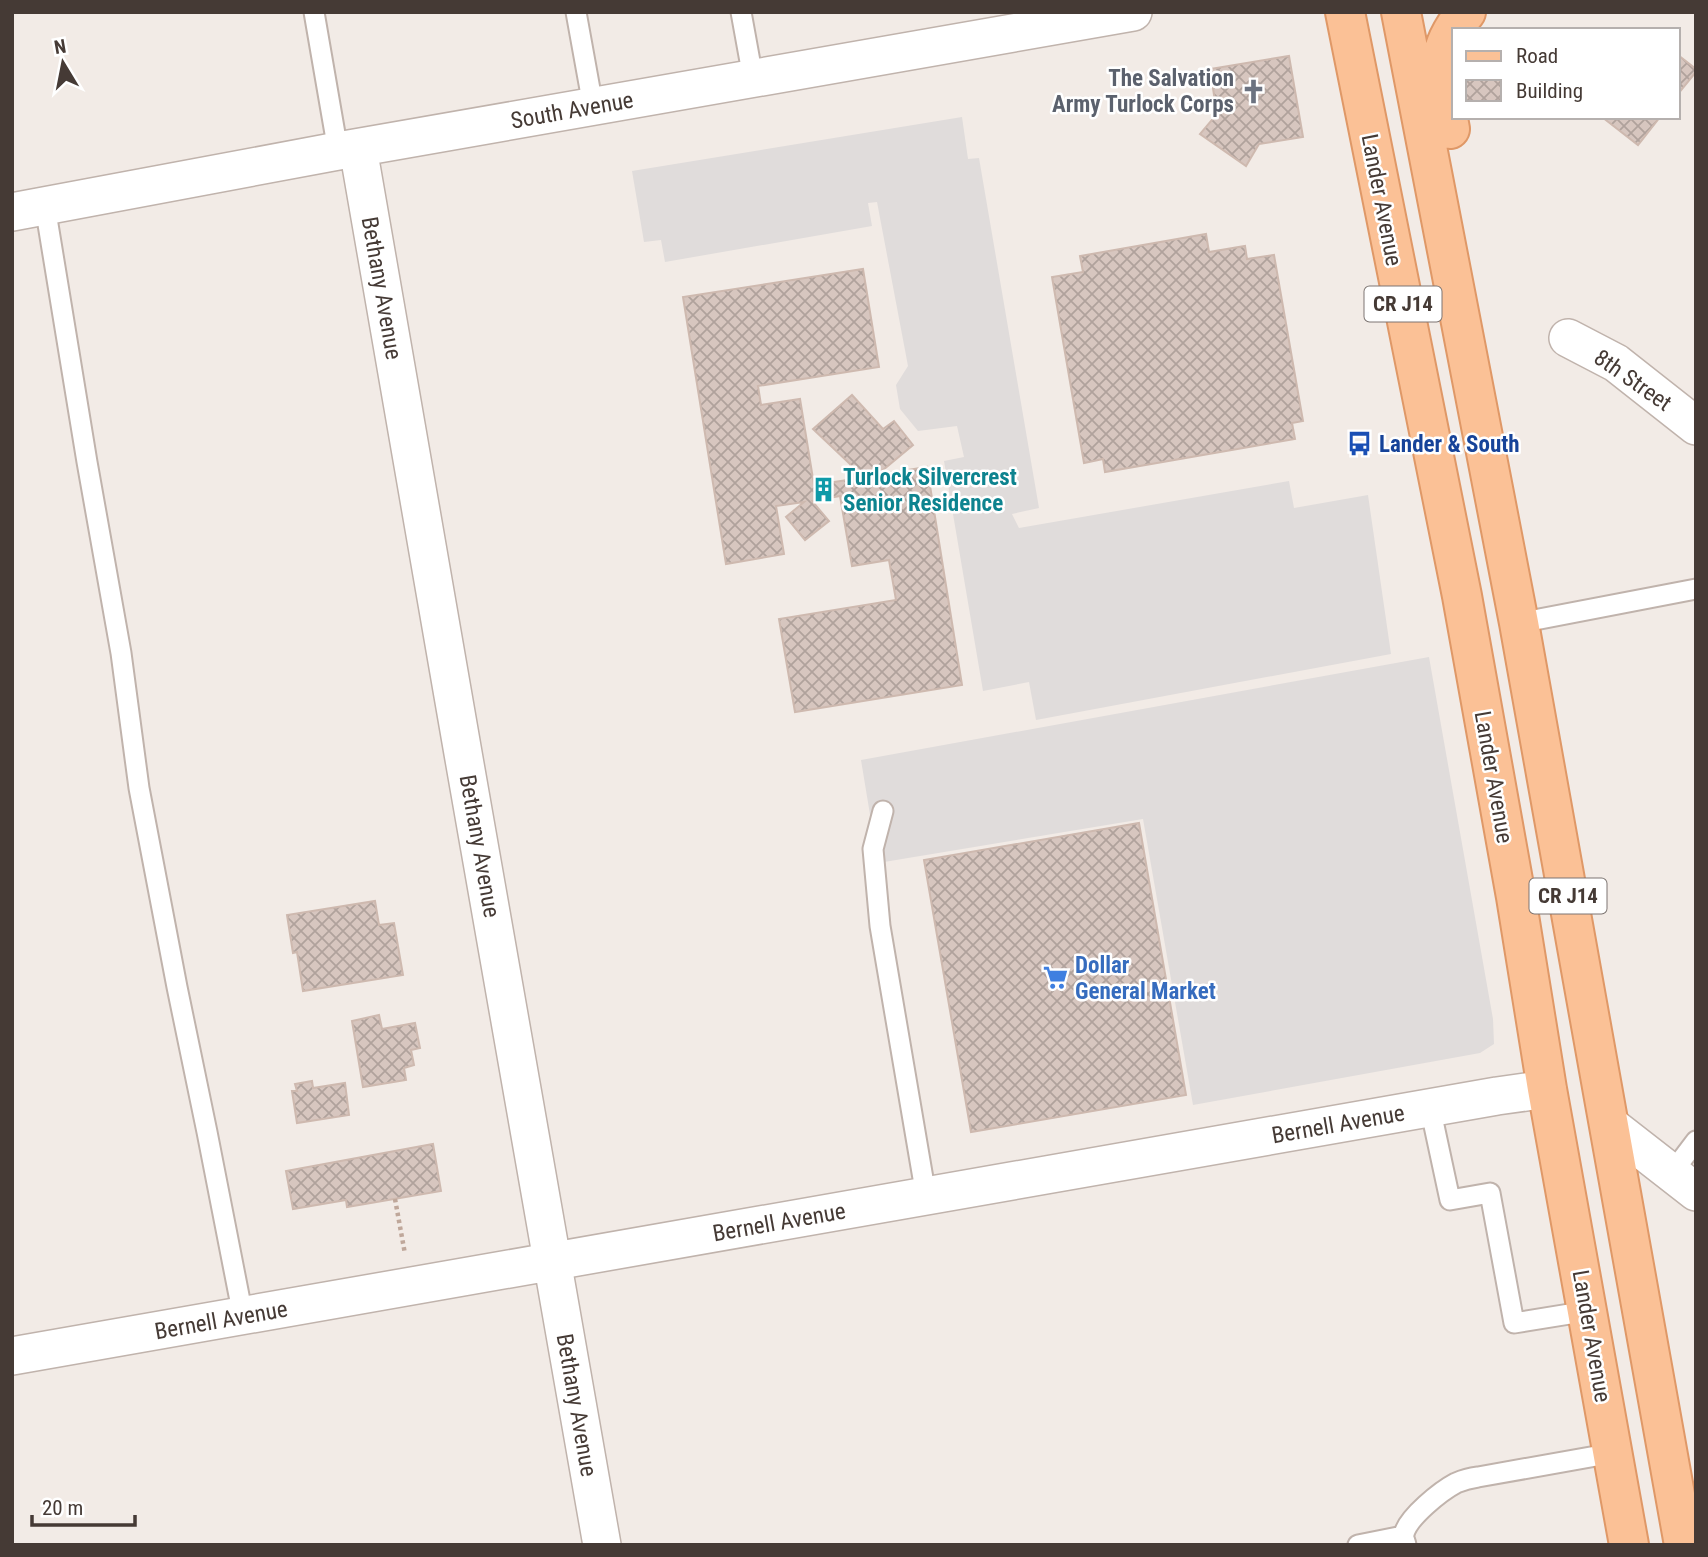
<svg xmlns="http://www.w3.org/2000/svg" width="1708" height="1557" viewBox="0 0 1708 1557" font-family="'Roboto Condensed',sans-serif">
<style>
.parking{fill:#e0dcdb}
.building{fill:url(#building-cross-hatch);stroke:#ceb9af;stroke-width:2}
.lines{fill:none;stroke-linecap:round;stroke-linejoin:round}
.service-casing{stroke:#c0b3ac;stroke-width:23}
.minor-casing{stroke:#c0b3ac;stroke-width:40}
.primary-casing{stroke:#df9867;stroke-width:42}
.path{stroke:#bfa79a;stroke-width:4.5;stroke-dasharray:3.5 3.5;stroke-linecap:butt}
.service{stroke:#fff;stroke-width:19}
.minor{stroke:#fff;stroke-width:37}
.primary{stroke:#fbc196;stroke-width:38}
.labels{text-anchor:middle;stroke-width:5;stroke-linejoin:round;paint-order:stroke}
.shield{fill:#fff;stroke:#7d7572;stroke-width:2}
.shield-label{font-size:21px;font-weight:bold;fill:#453a35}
.worship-label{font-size:23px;font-weight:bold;fill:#5b616d;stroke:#fff;text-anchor:end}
.street-label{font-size:23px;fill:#453a35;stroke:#fff}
.transit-label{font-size:23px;font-weight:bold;fill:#164399;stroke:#fff;text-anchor:start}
.culture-label{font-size:23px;font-weight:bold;fill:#0d838f;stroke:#fff;text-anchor:start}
.shop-label{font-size:23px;font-weight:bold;fill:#366cbe;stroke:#fff;text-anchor:start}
</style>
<defs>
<pattern id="building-cross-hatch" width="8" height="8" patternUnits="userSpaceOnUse" patternTransform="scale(1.75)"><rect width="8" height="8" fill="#d7c6bf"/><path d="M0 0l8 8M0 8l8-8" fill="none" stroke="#b0a29c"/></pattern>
</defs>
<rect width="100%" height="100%" fill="#f2ebe6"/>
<!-- parking -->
<path class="parking" d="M962 117 968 159 979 158 1039 508 1012 514 1019 528 1289 481 1294 508 1368 495 1391 654 1036 720 1029 682 983 691 944 461 964 457 957 426 918 431 900 409 896 385 908 366 877 202 868 203 872 226 665 262 661 240 644 242 632 171Z
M1429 657 1493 1019 1494 1044 1480 1053 1193 1105 1143 819 878 863 861 760Z"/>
<!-- building -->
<path class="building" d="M1678 55 1696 69V72L1678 94Z
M1289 56 1303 137 1259 144 1246 166 1200 134 1217 114 1210 69Z
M1602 117H1660L1638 145Z
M1206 234 1209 252 1245 246 1247 259 1274 255 1303 421 1292 423 1295 439 1105 472 1103 459 1084 463 1052 277 1083 272 1080 256Z
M863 269 879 367 758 386 761 405 800 399 814 485 854 479 850 464 813 429 852 395 883 429 894 421 913 445 877 475 927 467 962 685 795 712 779 619 896 600 889 560 852 566 840 496 812 501 829 521 805 540 786 517 804 502 776 506 784 554 726 564 683 297Z
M1139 823 1186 1095 971 1132 924 860Z
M375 901 379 925 394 923 403 975 303 991 297 952 293 953 287 915Z
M379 1015 382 1029 415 1023 420 1048 411 1050 414 1065 404 1068 406 1080 363 1087 352 1021Z
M312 1081 313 1088 345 1083 349 1115 297 1123 292 1091H297L295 1084Z
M433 1144 441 1191 347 1207 346 1200 293 1209 286 1171Z"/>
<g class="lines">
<defs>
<path id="service" d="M314 12 338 151
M576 12 593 106
M741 12 753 78
M45 206 87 462 121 653 139 788 177 987 207 1132 243 1316
M1519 623 1696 589
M883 811 873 849 880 926 926 1196
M1430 1107 1450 1200 1490 1193 1514 1323 1588 1311
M1671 1174 1696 1141
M1358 1545 1403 1536
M1406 1545C1405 1540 1403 1538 1404 1534 1408 1517 1441 1491 1456 1483 1463 1480 1470 1478 1478 1477L1613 1453"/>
<path id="minor" d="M358 148C439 614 519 1079 602 1545
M12 212 338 151 1133 12
M1568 338 1616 363 1696 426
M1610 1125 1696 1192
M12 1356 1497 1096 1547 1089"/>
<path id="primary" d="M1345 12 1462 596 1516 897 1547 1089 1629 1545
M1401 12 1519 623 1684 1545
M1450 129C1441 79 1430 55 1466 12"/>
</defs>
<!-- service casing -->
<use href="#service" class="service-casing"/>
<!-- minor casing -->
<use href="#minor" class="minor-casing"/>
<!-- primary casing -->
<use href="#primary" class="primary-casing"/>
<!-- path -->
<path class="path" d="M395 1199 405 1254"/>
<!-- service -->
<use href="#service" class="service"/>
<!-- minor -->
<use href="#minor" class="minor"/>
<!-- primary -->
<use href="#primary" class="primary"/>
</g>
<!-- icons -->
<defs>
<symbol id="church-bare" viewBox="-9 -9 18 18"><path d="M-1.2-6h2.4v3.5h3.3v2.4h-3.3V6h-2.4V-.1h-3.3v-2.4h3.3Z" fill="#6b7280" stroke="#fff" stroke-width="2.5" paint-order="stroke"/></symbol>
<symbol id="bus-bare" viewBox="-9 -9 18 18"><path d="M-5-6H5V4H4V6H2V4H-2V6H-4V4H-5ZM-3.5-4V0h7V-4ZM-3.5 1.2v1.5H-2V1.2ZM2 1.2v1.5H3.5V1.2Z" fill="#1a4fb4" stroke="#fff" stroke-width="2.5" paint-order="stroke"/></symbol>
<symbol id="building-bare" viewBox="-9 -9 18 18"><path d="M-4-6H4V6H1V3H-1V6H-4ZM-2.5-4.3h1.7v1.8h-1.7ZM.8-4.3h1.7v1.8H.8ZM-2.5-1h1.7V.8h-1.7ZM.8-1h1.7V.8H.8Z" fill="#0f9aa8" stroke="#fff" stroke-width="2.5" paint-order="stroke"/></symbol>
<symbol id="supermarket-bare" viewBox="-9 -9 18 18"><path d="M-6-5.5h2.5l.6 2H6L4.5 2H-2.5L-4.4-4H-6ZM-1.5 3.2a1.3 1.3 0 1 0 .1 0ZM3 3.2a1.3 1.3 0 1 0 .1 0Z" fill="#3f7fe0" stroke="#fff" stroke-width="2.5" paint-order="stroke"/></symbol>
</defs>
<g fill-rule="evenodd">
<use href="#church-bare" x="1236" y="74" width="35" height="35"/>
<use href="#bus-bare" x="1342" y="426" width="35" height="35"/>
<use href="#building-bare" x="806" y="472" width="35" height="35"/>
<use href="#supermarket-bare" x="1038" y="960" width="35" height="35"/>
</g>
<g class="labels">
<!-- shield labels -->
<g class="shield">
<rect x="1364.5" y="286.5" width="77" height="35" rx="5"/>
<rect x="1529.5" y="878.5" width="77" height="35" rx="5"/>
</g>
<g class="shield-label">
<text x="1403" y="311">CR J14</text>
<text x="1568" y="903">CR J14</text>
</g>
<!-- worship labels -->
<g class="worship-label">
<text x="1234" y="86">The Salvation<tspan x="1234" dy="26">Army Turlock Corps</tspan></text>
</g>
<!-- street labels -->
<g class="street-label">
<text transform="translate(572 110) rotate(-10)" y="8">South Avenue</text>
<text transform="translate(1382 200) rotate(79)" y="8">Lander Avenue</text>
<text transform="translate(382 288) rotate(80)" y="8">Bethany Avenue</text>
<text transform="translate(1633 380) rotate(35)" y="8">8th Street</text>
<text transform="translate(1494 777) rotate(80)" y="8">Lander Avenue</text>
<text transform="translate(480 846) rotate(80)" y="8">Bethany Avenue</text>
<text transform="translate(1338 1124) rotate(-10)" y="8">Bernell Avenue</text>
<text transform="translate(779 1222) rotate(-10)" y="8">Bernell Avenue</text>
<text transform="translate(221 1320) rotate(-10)" y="8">Bernell Avenue</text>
<text transform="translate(1592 1336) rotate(80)" y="8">Lander Avenue</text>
<text transform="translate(577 1405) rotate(80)" y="8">Bethany Avenue</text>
</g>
<!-- transit labels -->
<g class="transit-label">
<text x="1379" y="452">Lander &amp; South</text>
</g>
<!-- culture labels -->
<g class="culture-label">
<text x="843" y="485">Turlock Silvercrest<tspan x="843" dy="26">Senior Residence</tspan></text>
</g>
<!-- shop labels -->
<g class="shop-label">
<text x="1075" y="973">Dollar<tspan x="1075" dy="26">General Market</tspan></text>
</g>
</g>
<!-- border -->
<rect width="1708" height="1557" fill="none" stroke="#453a35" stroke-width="28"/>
<!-- legend -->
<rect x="1452" y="28" width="228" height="91" fill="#ffffff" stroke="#b5b0ae" stroke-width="2"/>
<rect x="1466" y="51" width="35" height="10" fill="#fbc196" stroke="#b5b0ae" stroke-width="2"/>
<text x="1516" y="63" font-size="21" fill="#453a35">Road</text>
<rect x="1466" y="80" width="35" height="21" fill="url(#building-cross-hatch)" stroke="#b5b0ae" stroke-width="2"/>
<text x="1516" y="98" font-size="21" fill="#453a35">Building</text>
<!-- north arrow -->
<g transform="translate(63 63) rotate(350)" stroke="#ffffff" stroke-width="5" paint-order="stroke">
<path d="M0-5L12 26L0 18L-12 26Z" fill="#453a35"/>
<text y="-10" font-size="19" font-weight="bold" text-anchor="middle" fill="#453a35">N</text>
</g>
<!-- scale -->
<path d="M32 1515v10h103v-10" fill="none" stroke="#453a35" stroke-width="3.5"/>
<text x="42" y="1515" font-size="21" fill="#453a35" stroke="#ffffff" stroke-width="5" paint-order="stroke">20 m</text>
</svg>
